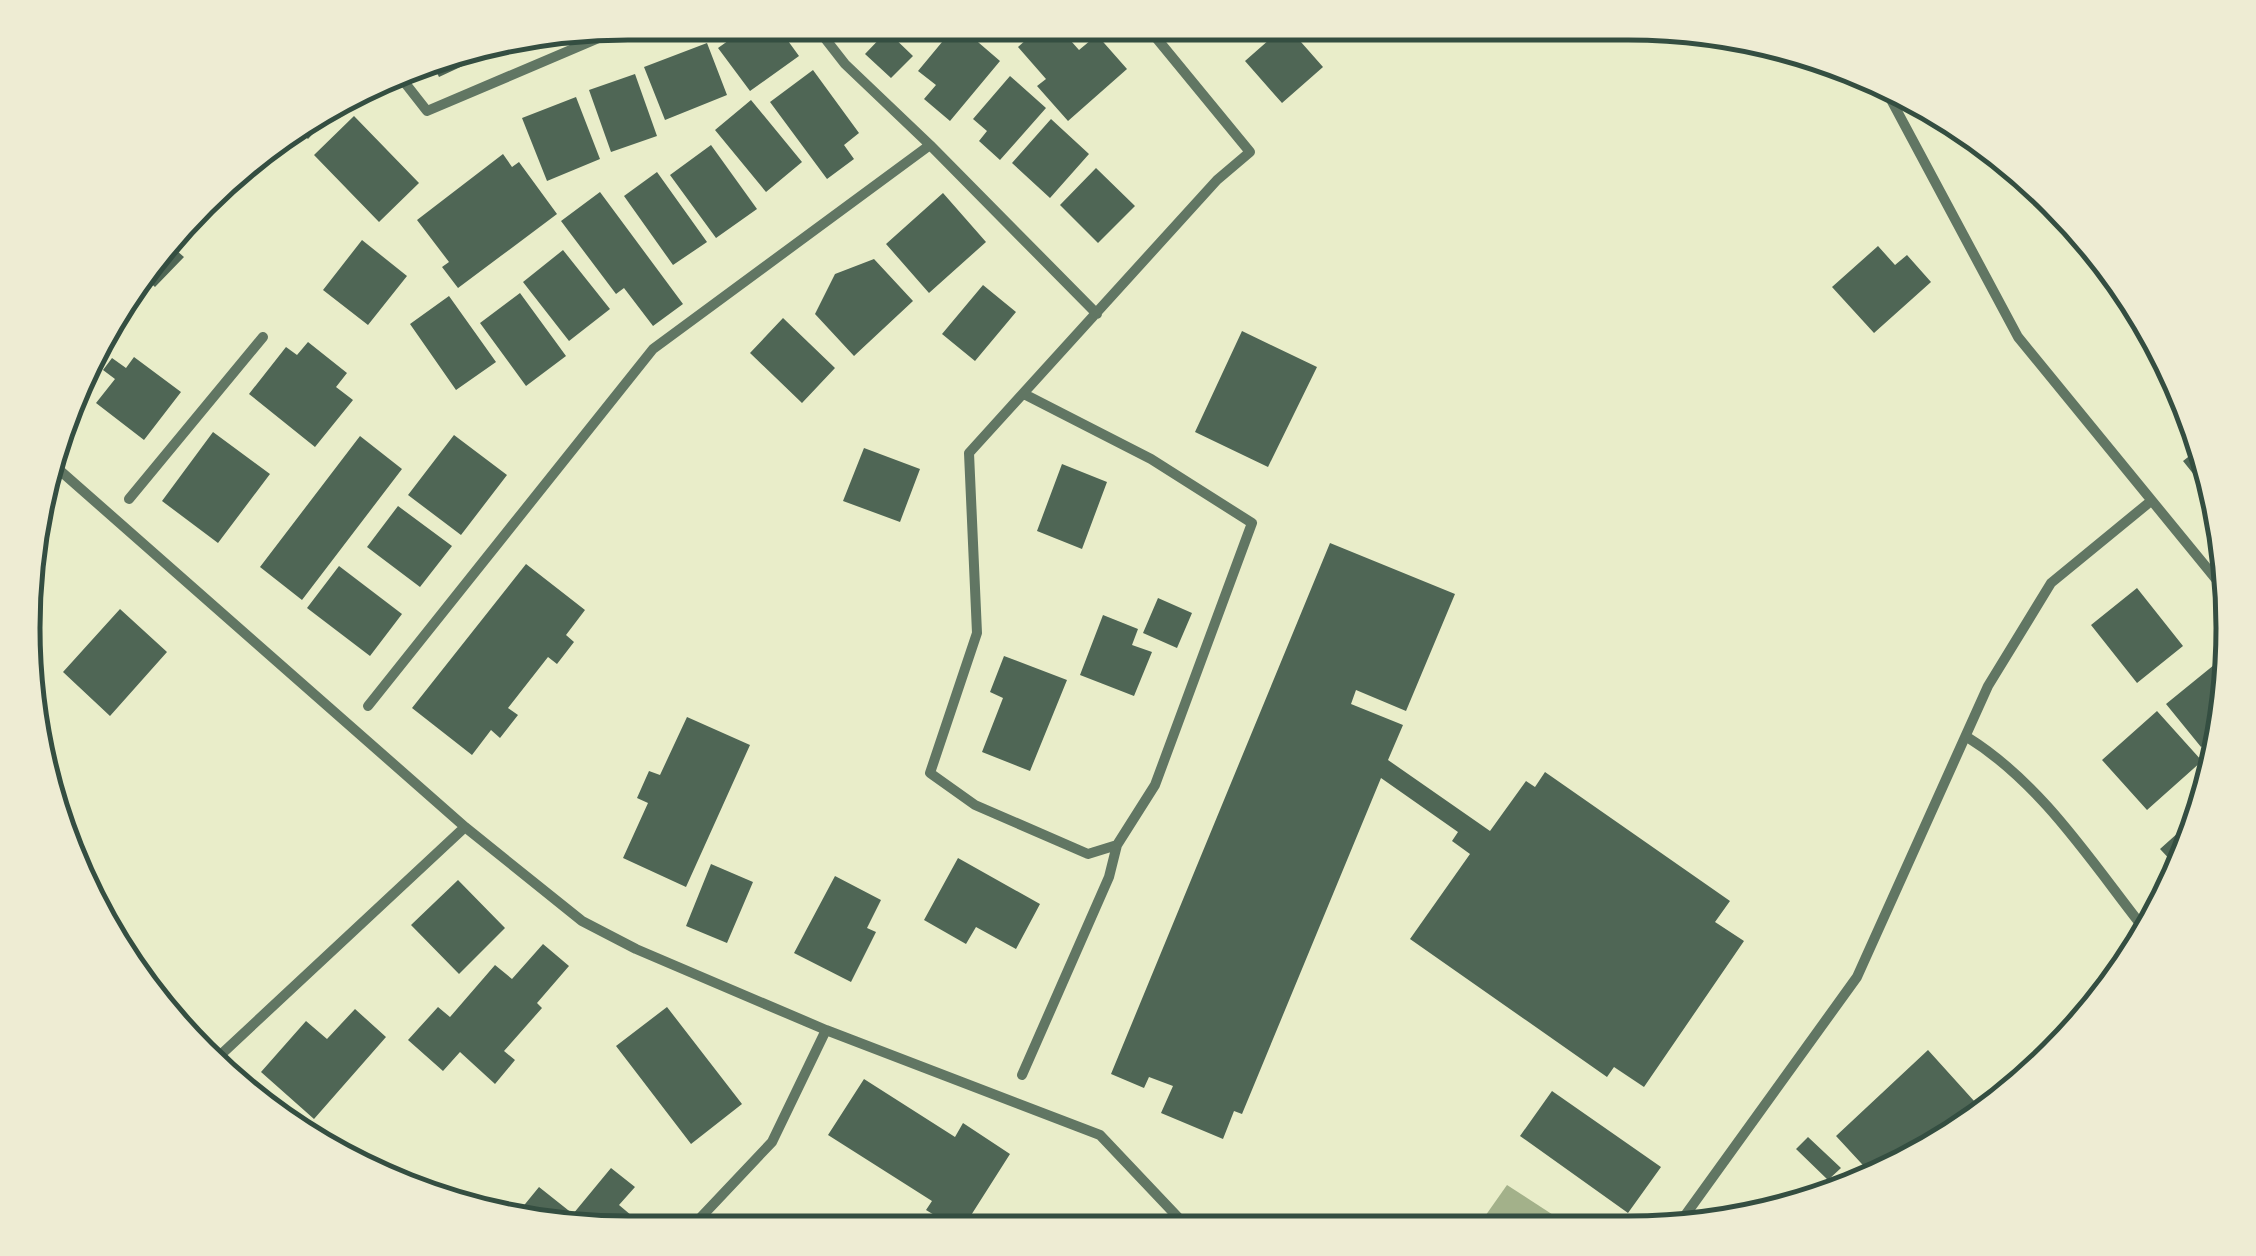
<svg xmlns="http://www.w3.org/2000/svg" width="2256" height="1256" viewBox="0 0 2256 1256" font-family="Manrope,sans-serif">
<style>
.water{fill:#a3b18a}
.building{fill:#4f6655}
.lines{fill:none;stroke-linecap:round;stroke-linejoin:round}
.minor{stroke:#617663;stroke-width:10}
.rim{fill:none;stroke:#344e41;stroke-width:5}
</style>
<rect width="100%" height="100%" fill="#e9edc9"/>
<!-- water -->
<path class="water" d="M1507 1185 1564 1222 1560 1229H1476Z"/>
<!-- building -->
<path class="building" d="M753 23H775L799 56 750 91 718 48Z
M1045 23H1055L1079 50 1097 35 1127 69 1068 121 1037 86 1046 79 1018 47Z
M957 24 1000 61 950 121 924 99 936 85 918 71Z
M1286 25 1323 67 1282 103 1245 61Z
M887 31 913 56 891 78 865 54Z
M707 43 727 95 665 120 644 67Z
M496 44 499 49 439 77 429 57Z
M813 70 859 133 844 145 854 159 827 179 770 102Z
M635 74 657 136 611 152 589 90Z
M1010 76 1046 108 1000 160 979 141 987 131 973 119Z
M576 97 600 159 547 181 522 118Z
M751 100 802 162 766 192 715 130Z
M340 105 308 139 296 128Z
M354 116 419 183 379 222 314 155Z
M1051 119 1089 154 1050 198 1012 163Z
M711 145 757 209 716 238 670 175Z
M503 154 512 167 519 162 557 214 458 288 442 267 449 262 417 220Z
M1096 168 1135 206 1098 243 1060 205Z
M657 172 707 242 673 265 624 196Z
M600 192 683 304 653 326 624 288 616 294 561 221Z
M943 193 986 242 929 293 886 244Z
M362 240 407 276 368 325 323 290Z
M169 244 184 257 155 287 141 274Z
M1878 246 1895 265 1907 255 1931 282 1874 333 1832 287Z
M563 250 610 309 569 341 523 282Z
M874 259 913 301 854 356 815 314 835 274Z
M983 285 1016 312 975 361 942 334Z
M520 293 566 356 526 386 480 323Z
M449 296 496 362 456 390 410 324Z
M783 318 835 368 802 403 750 353Z
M1242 331 1317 367 1268 467 1195 432Z
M308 342 347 373 336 387 353 400 315 447 249 394 286 347 297 355Z
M134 357 181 392 144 440 96 403 115 379 103 370 112 358 126 368Z
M213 432 270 474 218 543 162 501Z
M454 435 507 475 461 535 408 495Z
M360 436 402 469 302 600 260 567Z
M2201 447 2213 472 2215 501 2183 461Z
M864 448 920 469 900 522 843 501Z
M1062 464 1107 482 1082 549 1037 531Z
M398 506 452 546 420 587 367 547Z
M1330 543 1455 594 1406 711 1356 690 1351 704 1403 725 1388 760 1490 831 1526 781 1535 787 1545 772 1730 901 1715 922 1744 941 1644 1087 1614 1067 1607 1077 1410 939 1470 854 1452 841 1458 832 1381 778 1242 1114 1234 1111 1223 1139 1161 1113 1173 1086 1149 1077 1144 1088 1111 1074Z
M526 564 585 610 566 635 574 642 557 664 548 657 508 708 518 715 500 738 491 730 472 755 412 708Z
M339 566 402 614 370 656 307 608Z
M2137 588 2183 646 2137 683 2091 625Z
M1158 598 1192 613 1177 648 1143 633Z
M120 609 167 652 110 716 63 672Z
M1103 615 1138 629 1132 645 1152 652 1134 696 1080 675Z
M1004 656 1067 680 1030 771 982 752 1003 698 990 692Z
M2225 656 2228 708 2220 732 2201 747 2166 704Z
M2157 711 2202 761 2147 810 2102 760Z
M687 717 750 745 686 887 623 858 648 803 637 798 649 771 660 775Z
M2189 823 2180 849 2175 865 2160 849Z
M958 858 1040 904 1016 949 976 927 966 944 924 920Z
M711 864 753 882 727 943 686 926Z
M835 876 881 900 867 928 876 932 851 982 794 953Z
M458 880 505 928 459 974 411 925Z
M543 944 569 966 537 1003 542 1008 504 1051 515 1060 495 1084 460 1052 443 1071 408 1040 438 1007 450 1017 495 965 512 979Z
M667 1007 742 1104 691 1144 616 1046Z
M355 1009 386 1037 314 1119 261 1072 306 1021 327 1039Z
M1928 1050 1984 1112 1964 1132 1873 1176 1836 1136Z
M864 1079 955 1137 963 1123 1010 1154 961 1231 926 1210 932 1201 828 1135Z
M1552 1091 1661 1167 1628 1213 1520 1136Z
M1808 1137 1841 1168 1828 1180 1796 1149Z
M611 1168 635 1187 619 1205 638 1221 629 1232H589L512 1220 539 1187 573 1214Z
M1119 1215 1135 1230H1104Z
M805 1217 818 1231 789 1232Z"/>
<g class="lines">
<!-- minor -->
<path class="minor" d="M398 74 427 111 634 23
M1881 81 2018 337 2220 584
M930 145 1097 314
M1024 394 1151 459 1252 523 1155 785 1117 845 1088 854 975 805 930 773 977 633 969 453 1217 180 1250 152 1144 23
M48 460 465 827 582 921 636 949 826 1030 1100 1135 1190 1230
M129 499 263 337
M368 706 653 349 930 145 845 64 813 23
M1967 737C2043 784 2094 866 2149 935
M214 1061 465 827
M1022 1075 1109 877 1117 845
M1676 1228 1857 977 1988 686 2051 583 2151 501
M687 1232 772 1142 826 1030"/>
</g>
<!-- crop -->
<path d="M0 0H2256V1256H0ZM628 40H1628A588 588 0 0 1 2216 628V628A588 588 0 0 1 1628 1216H628A588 588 0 0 1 40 628V628A588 588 0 0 1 628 40Z" fill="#eeecd3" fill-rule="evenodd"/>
<path class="rim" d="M628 40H1628A588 588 0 0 1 2216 628V628A588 588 0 0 1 1628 1216H628A588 588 0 0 1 40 628V628A588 588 0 0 1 628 40Z"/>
</svg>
